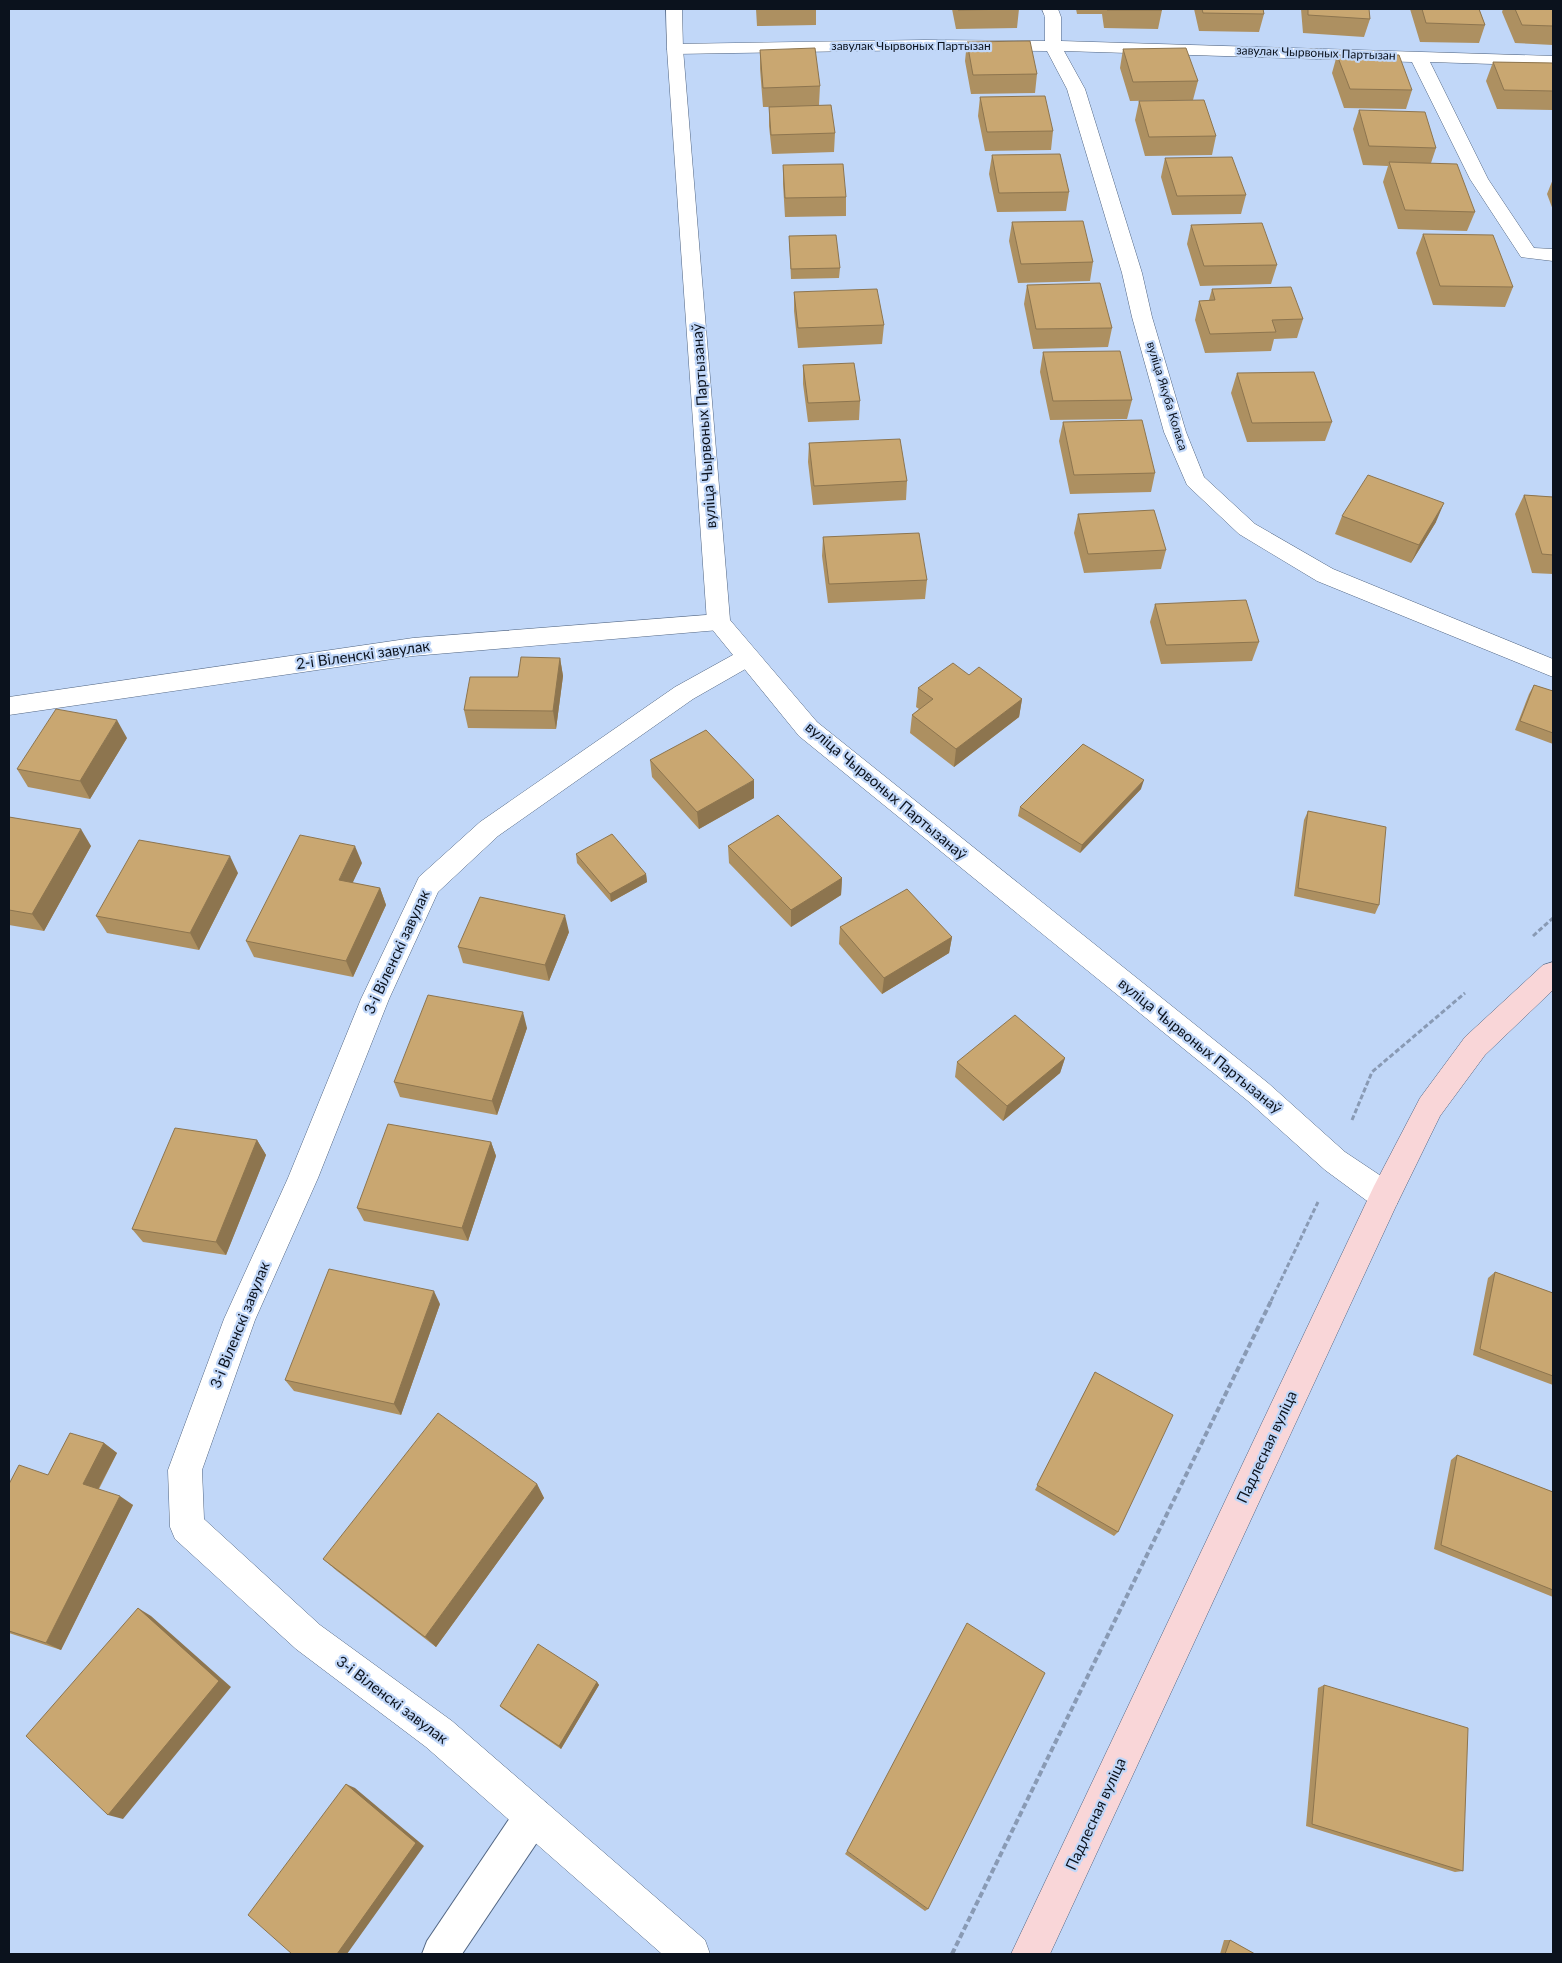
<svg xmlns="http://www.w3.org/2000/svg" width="1562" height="1963" viewBox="0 0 1562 1963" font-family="Lato,sans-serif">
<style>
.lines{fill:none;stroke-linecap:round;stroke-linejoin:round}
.service-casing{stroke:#516582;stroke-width:2}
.minor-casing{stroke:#516582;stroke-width:1}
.tertiary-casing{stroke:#516582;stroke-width:1}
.secondary-casing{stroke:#516582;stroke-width:1}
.path-far1{stroke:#899ab4;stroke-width:3;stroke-dasharray:5 2.5;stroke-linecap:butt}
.path{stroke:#899ab4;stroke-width:4;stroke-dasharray:6 3;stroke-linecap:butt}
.service{fill:#fff;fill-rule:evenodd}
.minor{fill:#fff;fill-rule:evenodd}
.tertiary{fill:#fff;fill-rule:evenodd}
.secondary{fill:#f9d6d8;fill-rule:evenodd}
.wall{fill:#ad9061}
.shaded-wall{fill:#8d754f}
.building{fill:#c9a771;stroke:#8d754f}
.labels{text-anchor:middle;stroke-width:4.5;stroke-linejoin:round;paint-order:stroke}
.far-street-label{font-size:12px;fill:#0b121d;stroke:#c1d7f8}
.street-label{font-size:15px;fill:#0b121d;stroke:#c1d7f8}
</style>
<rect width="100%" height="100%" fill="#c1d7f8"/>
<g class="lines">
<defs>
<path id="service" d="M533 1798 546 1803 551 1816 546 1829 462 1954H422L427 1941 520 1803Z"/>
<path id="minor" d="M1042 9H1058L1061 17V41L1553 56V66L1430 62 1488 179 1534 248 1553 249V261L1521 257 1470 179 1412 62 1064 51 1085 89 1142 273 1152 317 1186 432 1204 477 1255 524 1333 569 1553 659V677L1317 581 1239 534 1187 485 1164 432 1132 317 1122 273 1067 89 1047 51 924 50 675 54 669 53 667 49 669 45 675 44 924 40 1045 41V17Z
M719 614 727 616 731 622 727 628 719 630 413 656 9 715V697L413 638Z
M748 648 756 651 760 657 756 663 693 699 498 836 438 892 389 999 318 1178 255 1320 202 1470 204 1519 320 1625 452 1721 705 1940 710 1954H662L426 1747 296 1649 175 1539 170 1527 168 1470 224 1319 288 1178 361 999 419 877 480 822 675 687 740 651Z"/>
<path id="tertiary" d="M666 9H682L683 49 730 620 817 722 1268 1083 1345 1152 1396 1186 1400 1196 1396 1206 1385 1210 1374 1206 1325 1170 1248 1101 799 736 711 628 707 622 667 49Z"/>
<path id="secondary" d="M1553 962V990L1485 1055 1440 1116 1396 1206 1050 1954H1011L1374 1186 1420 1098 1465 1037 1543 965Z"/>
</defs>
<!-- service casing -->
<use href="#service" class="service-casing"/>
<!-- minor casing -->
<use href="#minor" class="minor-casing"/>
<!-- tertiary casing -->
<use href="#tertiary" class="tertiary-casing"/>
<!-- secondary casing -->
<use href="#secondary" class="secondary-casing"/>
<!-- path-far1 -->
<path class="path-far1" d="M1533 936 1553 918
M1352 1120 1372 1072 1465 993
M1271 1301 1318 1202"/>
<!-- path -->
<path class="path" d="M952 1954 1272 1299"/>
<!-- service -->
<use href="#service" class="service"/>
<!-- minor -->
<use href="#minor" class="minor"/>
<!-- tertiary -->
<use href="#tertiary" class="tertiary"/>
<!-- secondary -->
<use href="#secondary" class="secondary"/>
</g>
<!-- wall -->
<path class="wall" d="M756 9H816V25L757 26Z
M952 9H1019L1017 28 956 29Z
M1076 9H1161L1162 10 1158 29 1104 28 1102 14H1077Z
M1194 9H1263L1264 14 1259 32 1199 31Z
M1301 9H1369L1370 19 1364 37 1303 33Z
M1410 9H1479L1485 25 1479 43 1420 42Z
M1503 9H1553V45L1515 43 1502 12Z
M967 42 1037 74 1035 93 971 94 965 61Z
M1123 49 1198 81 1193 100 1130 101 1120 68Z
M760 50 820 86 819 105 835 133 834 152 772 154 769 126V107H763L760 69Z
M1337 55 1412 90 1406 109 1344 108 1332 73Z
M1493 62 1553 63V110L1497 109 1486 81Z
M980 97 1053 131 1051 150 985 151 978 116Z
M1139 101 1216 136 1212 155 1145 156 1135 120Z
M1359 110 1436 148 1431 163 1475 212 1467 231 1398 229 1383 182 1388 166 1363 165 1353 129Z
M992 155 1069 192 1066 211 997 212 989 174Z
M1165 158 1246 195 1241 214 1172 215 1161 177Z
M783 165 846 197V216L785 217 783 184Z
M1553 179V210L1547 194Z
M1012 222 1093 262 1090 281 1018 283 1009 241Z
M1191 225 1277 265 1271 284 1200 286 1187 244Z
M1423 234 1513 287 1505 307 1433 305 1416 253Z
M789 236 840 268 839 278 791 279Z
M1027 285 1112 328 1108 347 1033 349 1024 304Z
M1212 289 1303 319 1297 338 1274 339 1271 351 1205 353 1195 320 1199 301 1209 300Z
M794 292 884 325 882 344 798 348 794 311Z
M1043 352 1132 400 1127 419 1050 420 1040 372Z
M803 365 860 401 859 420 808 422 803 384Z
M1237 373 1332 422 1325 441 1247 442 1231 393Z
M1063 422 1155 473 1151 492 1070 494 1059 441Z
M809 443 907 481 906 500 813 505 808 462Z
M1524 495 1553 497V574L1532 573 1515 514Z
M1078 514 1166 550 1161 569 1084 573 1074 533Z
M1342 516 1436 522 1411 563 1335 534Z
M823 537 927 580 925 599 828 603 822 556Z
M1155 604 1259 642 1252 661 1161 664 1150 622Z
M560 658 563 676 556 729 468 728 464 710 518 677Z
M969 675 1022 699 1019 717 954 767 910 733 912 715 919 709 916 707 918 688Z
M1534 685 1553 691V744L1515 730 1529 694Z
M127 738 90 799 28 787 17 769Z
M650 760 754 798 699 829 652 777Z
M1141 789 1080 853 1018 816 1020 807Z
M1308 811 1379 905 1375 914 1294 896 1304 820Z
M9 817 91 846 44 931 9 925Z
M728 846 842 878 841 895 791 927 729 863Z
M576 854 646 874 647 882 611 902 577 863Z
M362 863 352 883 380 888 386 905 353 977 254 957 246 941Z
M238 873 199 950 107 933 96 916Z
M840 927 952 937 949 953 882 994 839 944Z
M569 932 549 981 463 963 458 947Z
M527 1028 497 1115 400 1097 394 1082Z
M1065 1058 1060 1073 1003 1121 955 1077 957 1062Z
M257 1140 266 1155 226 1255 143 1242 132 1229Z
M491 1142 496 1156 468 1241 364 1221 357 1208Z
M1495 1272 1553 1293V1385L1473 1355 1488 1278Z
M440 1304 401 1415 294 1391 285 1380Z
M1095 1372 1118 1532 1114 1536 1035 1490Z
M104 1443 117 1453 99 1489 133 1505 61 1650 9 1633V1484L48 1475Z
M1457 1455 1553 1492V1597L1434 1549 1451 1460Z
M537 1484 544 1498 436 1647 337 1571 323 1559Z
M597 1682 599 1685 561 1749 503 1709 500 1706Z
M1324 1685 1463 1871 1455 1872 1306 1826 1318 1688Z
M847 1851 928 1909 925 1911 845 1854Z
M1224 1940H1230L1255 1954H1220Z"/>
<!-- shaded-wall -->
<path class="shaded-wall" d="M1444 503 1436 522 1411 563 1419 545Z
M560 658 563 676 556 729 553 711Z
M1022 699 1019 717 954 767 956 749Z
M117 720 127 738 90 799 80 781Z
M754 780V798L699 829 697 812Z
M1144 780 1141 789 1080 853 1082 845Z
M81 829 91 846 44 931 32 914Z
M355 846 362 863 346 897 339 880Z
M230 856 238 873 199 950 190 933Z
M646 874 647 882 611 902 610 894Z
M842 878 841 895 791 927V910Z
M380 888 386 905 353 977 346 961Z
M565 915 569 932 549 981 545 965Z
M952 937 949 953 882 994 884 978Z
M523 1012 527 1028 497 1115 492 1101Z
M1065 1058 1060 1073 1003 1121 1007 1106Z
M257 1140 266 1155 226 1255 216 1242Z
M491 1142 496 1156 468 1241 462 1228Z
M434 1291 440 1304 401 1415 394 1404Z
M104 1443 117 1453 96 1493 83 1484Z
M537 1484 544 1498 436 1647 425 1637Z
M120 1496 133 1505 61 1650 46 1643Z
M138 1608 151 1616 231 1687 123 1819 108 1815Z
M597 1682 599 1685 561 1749 559 1746Z
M346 1784 355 1788 424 1846 347 1954H337Z"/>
<!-- building -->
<path class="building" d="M957 9H1019L958 10Z
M1107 9H1161L1162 10H1107Z
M1202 9H1263L1264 14 1203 13Z
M1308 9H1369L1370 19 1308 15Z
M1422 9H1479L1485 25 1426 23Z
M1515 9H1553V26L1522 25Z
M1030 41 1037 74 973 75 967 42Z
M815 48 820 86 763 88 760 50Z
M1186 48 1198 81 1133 82 1123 49Z
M1337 55H1399L1412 90 1350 89Z
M1493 62 1553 63V91L1504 90Z
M1045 96 1053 131 987 132 980 97Z
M1204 100 1216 136 1149 137 1139 101Z
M831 105 835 133 771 135 769 107Z
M1359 110 1425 112 1436 148 1369 146Z
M1060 154 1069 192 999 193 992 155Z
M1232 157 1246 195 1177 196 1165 158Z
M1389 162 1457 164 1475 212 1405 210Z
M843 164 846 197 785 198 783 165Z
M1083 221 1093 262 1021 264 1012 222Z
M1262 223 1277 265 1204 266 1191 225Z
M1423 234 1493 235 1513 287 1440 286Z
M836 235 840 268 791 269 789 236Z
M1100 283 1112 328 1036 329 1027 285Z
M1291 287 1303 319 1272 320 1276 332 1210 334 1199 301 1215 300 1212 289Z
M877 289 884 325 798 328 794 292Z
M1120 351 1132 400 1053 401 1043 352Z
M854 363 860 401 808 403 803 365Z
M1314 372 1332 422 1252 423 1237 373Z
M1142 420 1155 473 1074 475 1063 422Z
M900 439 907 481 814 486 809 443Z
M1368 475 1444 503 1419 545 1342 516Z
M1524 495 1553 497V555L1542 554Z
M1154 510 1166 550 1088 554 1078 514Z
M919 533 927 580 829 584 823 537Z
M1246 600 1259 642 1166 645 1155 604Z
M521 657 560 658 553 711 464 710 470 677H518Z
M953 663 969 675 979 667 1022 699 956 749 912 715 933 699 918 688Z
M1534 685 1553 691V733L1520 721Z
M56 709 117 720 80 781 17 769Z
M706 730 754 780 697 812 650 760Z
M1083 744 1144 780 1082 845 1020 807Z
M1308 811 1386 827 1379 905 1298 888Z
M778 815 842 878 791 910 728 846Z
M9 817 81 829 32 914 9 910Z
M612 834 646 874 610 894 576 854Z
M300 835 355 846 339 880 380 888 346 961 246 941Z
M139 840 230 856 190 933 96 916Z
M907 889 952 937 884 978 840 927Z
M480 897 565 915 545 965 458 947Z
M428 995 523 1012 492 1101 394 1082Z
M1015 1015 1065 1058 1007 1106 957 1062Z
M388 1124 491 1142 462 1228 357 1208Z
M175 1128 257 1140 216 1242 132 1229Z
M329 1269 434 1291 394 1404 285 1380Z
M1495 1272 1553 1293V1376L1480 1349Z
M1095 1372 1173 1415 1118 1532 1037 1485Z
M438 1413 537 1484 425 1637 323 1559Z
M70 1433 104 1443 83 1484 120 1496 46 1643 9 1631V1484L19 1465 48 1475Z
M1457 1455 1553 1492V1590L1441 1545Z
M138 1608 219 1681 108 1815 26 1736Z
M967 1623 1045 1673 928 1909 847 1851Z
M538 1644 597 1682 559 1746 500 1706Z
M1324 1685 1468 1728 1463 1871 1312 1824Z
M346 1784 416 1843 337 1954H292L248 1915Z
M1230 1940 1255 1954H1225Z"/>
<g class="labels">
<!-- far-street labels -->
<g class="far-street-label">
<text x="911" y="50">завулак Чырвоных Партызан</text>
<text transform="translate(1316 53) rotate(2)" y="4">завулак Чырвоных Партызан</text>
<text transform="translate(1167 396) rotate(73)" y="4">вуліца Якуба Коласа</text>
</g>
<!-- street labels -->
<g class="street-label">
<text transform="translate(704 426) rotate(-94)" y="5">вуліца Чырвоных Партызанаў</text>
<text transform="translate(363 655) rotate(-8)" y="5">2-і Віленскі завулак</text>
<text transform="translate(886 791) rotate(40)" y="5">вуліца Чырвоных Партызанаў</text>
<text transform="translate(397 952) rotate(-65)" y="5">3-і Віленскі завулак</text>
<text transform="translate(1200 1046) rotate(39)" y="5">вуліца Чырвоных Партызанаў</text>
<text transform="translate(240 1325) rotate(-68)" y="5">3-і Віленскі завулак</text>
<text transform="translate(1267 1447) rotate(-65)" y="5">Падлесная вуліца</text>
<text transform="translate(392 1700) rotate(37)" y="5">3-і Віленскі завулак</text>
<text transform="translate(1096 1814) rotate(-65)" y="5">Падлесная вуліца</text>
</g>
</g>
<!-- border -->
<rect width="1562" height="1963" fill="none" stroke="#0b121d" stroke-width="20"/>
</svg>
